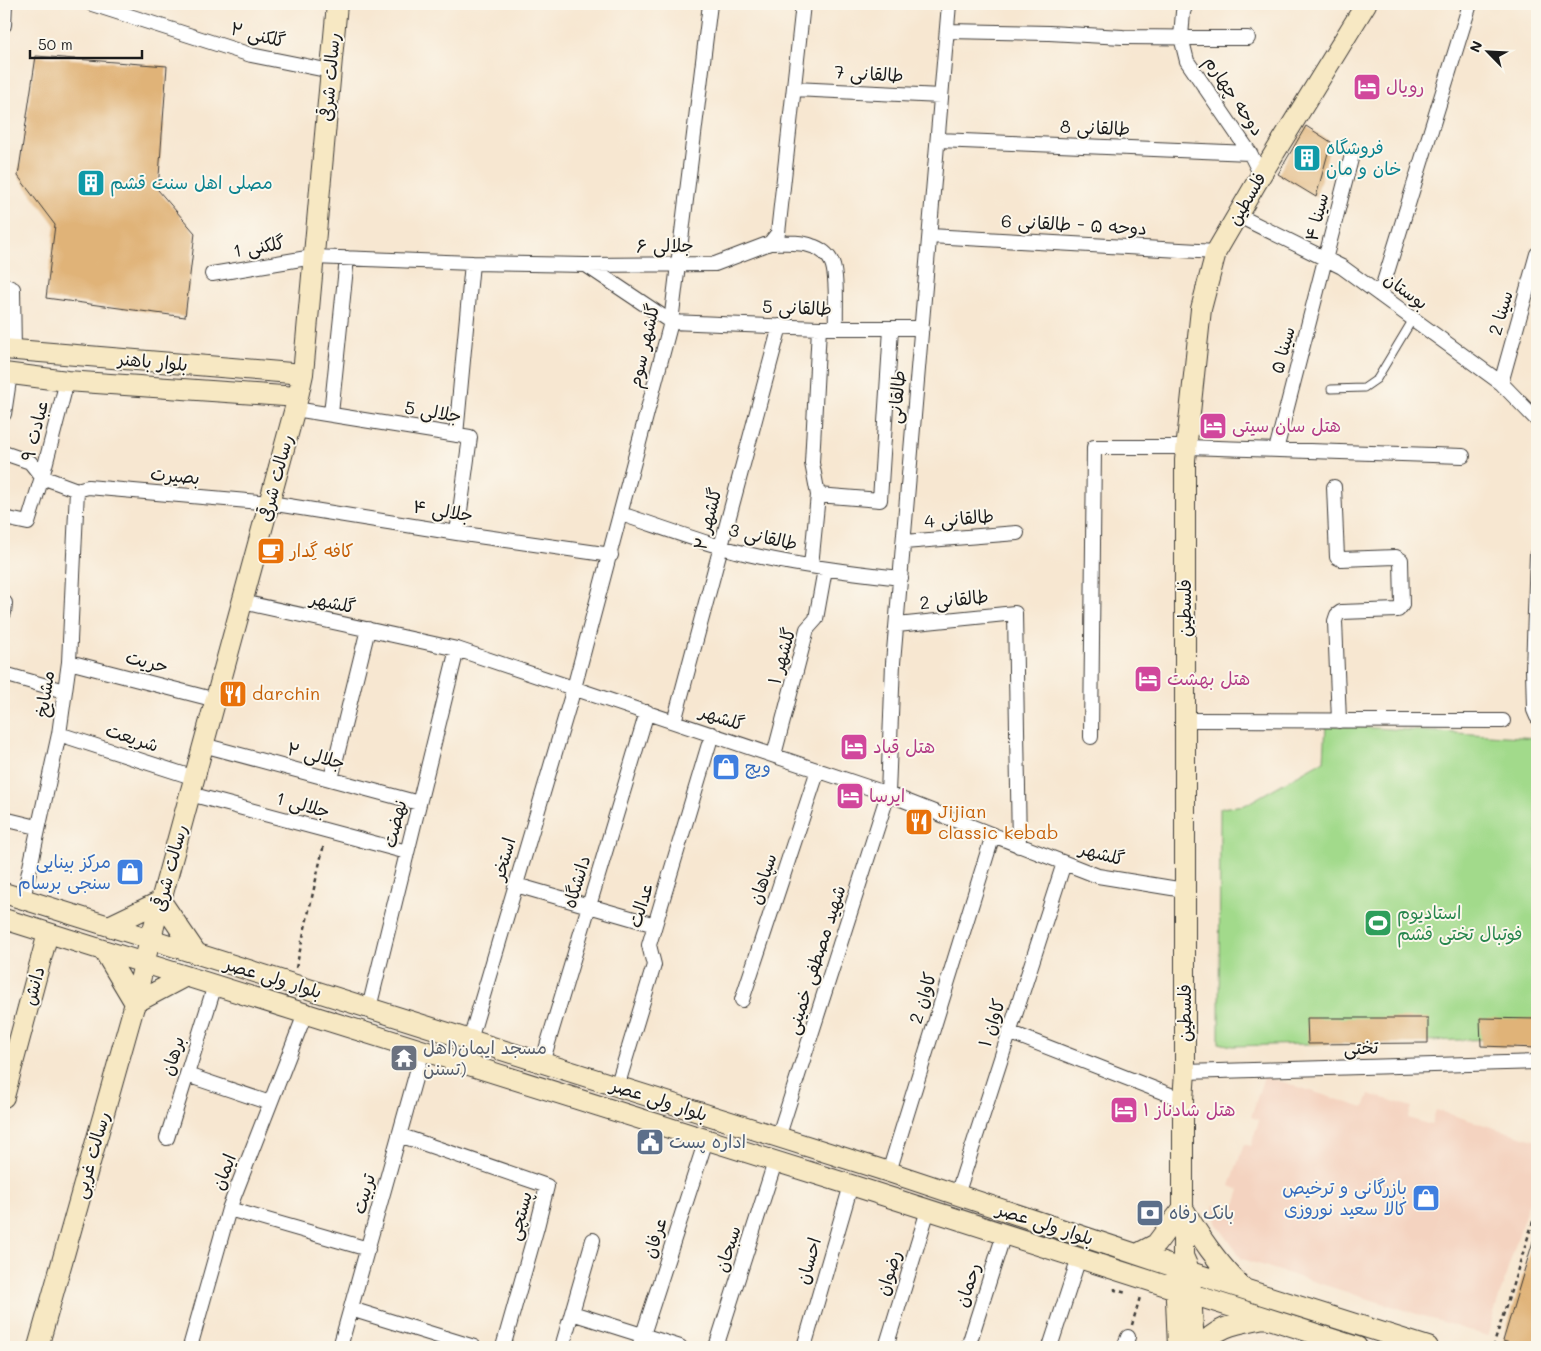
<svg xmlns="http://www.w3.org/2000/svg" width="1541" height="1351" viewBox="0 0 1541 1351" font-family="Mali,'Playpen Sans Arabic',sans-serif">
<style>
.built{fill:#f4d3c0}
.green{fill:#a2da8b;stroke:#5f7b54}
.building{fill:#e0b378}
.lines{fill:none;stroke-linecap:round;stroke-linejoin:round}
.lane-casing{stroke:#3d3a37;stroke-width:9}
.street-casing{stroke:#3d3a37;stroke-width:16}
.secondary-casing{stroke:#3d3a37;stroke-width:22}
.path{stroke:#3d3a37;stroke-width:2.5;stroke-dasharray:4 4;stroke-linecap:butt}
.lane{stroke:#fff;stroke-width:7}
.street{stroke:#fff;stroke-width:14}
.secondary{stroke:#f7e8c3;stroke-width:20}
.labels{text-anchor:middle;stroke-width:4;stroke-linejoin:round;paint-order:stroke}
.street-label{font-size:18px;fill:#1c1c1c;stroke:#fbf7ec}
.hotel-label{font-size:18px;fill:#b23c85;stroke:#fbf7ec;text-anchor:start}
.culture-label{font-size:18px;fill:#0d838f;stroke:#fbf7ec;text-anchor:start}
.food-label{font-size:18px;fill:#c56008;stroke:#fbf7ec;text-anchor:start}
.shop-label{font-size:18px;fill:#366cbe;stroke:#fbf7ec;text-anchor:end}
.leisure-label{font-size:18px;fill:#27864d;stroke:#fbf7ec;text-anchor:start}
.worship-label{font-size:18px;fill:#5b616d;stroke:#fbf7ec;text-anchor:start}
.service-label{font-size:18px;fill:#4e5e75;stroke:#fbf7ec;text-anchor:start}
</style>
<rect width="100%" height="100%" fill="#fbf7ec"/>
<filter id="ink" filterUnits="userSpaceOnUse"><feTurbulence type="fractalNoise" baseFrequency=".02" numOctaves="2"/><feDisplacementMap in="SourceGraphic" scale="10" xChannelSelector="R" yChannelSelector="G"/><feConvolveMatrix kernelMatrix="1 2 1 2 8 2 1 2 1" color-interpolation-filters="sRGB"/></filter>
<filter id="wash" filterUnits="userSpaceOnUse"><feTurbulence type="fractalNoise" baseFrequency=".0096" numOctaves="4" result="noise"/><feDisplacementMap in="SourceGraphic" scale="20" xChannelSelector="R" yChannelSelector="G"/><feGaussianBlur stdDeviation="1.12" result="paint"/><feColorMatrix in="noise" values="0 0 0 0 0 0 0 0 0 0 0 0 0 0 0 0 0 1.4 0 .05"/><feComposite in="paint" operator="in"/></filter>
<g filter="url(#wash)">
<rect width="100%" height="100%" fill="#f7e7d1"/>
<!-- built -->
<path class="built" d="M1264 1076 1364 1108 1369 1094 1412 1107 1408 1118 1431 1125 1436 1110 1537 1141V1176L1487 1336 1242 1259 1216 1223 1213 1205 1233 1211 1240 1190 1230 1186 1244 1144 1251 1146 1259 1120 1251 1117Z"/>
<!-- green -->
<path class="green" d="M1326 725 1537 738V1038L1232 1046 1219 1043 1220 808 1245 805 1324 760Z"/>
<g id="blocks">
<!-- building -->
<path class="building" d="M36 56 167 66 158 190 195 233 185 317 46 298 55 225 18 176Z
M1306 126 1331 142 1316 197 1278 174Z
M1307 1018H1428V1043L1308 1044Z
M1480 1018 1537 1019V1048L1481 1046Z
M1534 1238 1537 1239V1347H1524L1503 1341Z"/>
</g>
</g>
<g filter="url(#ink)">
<use href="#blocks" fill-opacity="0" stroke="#3d3a37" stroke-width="1"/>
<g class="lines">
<defs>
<path id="lane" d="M1331 389 1364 388 1377 379 1413 319"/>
<path id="street" d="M92 4 251 55 331 71
M1186 4 1183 12 1181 37 1187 61 1250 153 1261 175
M4 25 5 4
M947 31 1049 33 1123 37 1248 38
M794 89 941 96
M938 140 1250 153
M1237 215 1342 267 1501 383 1537 420
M930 236 1216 252
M770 243C783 243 799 241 812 246 820 248 829 255 832 263 838 277 835 312 836 328
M586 265 671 322 819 328H922
M212 274 313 257 472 263 586 265 715 264 770 243 778 233 803 4
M4 285 13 289 14 351
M1380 295 1470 4
M1501 383 1537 254
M295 409 470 437 457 533
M4 414 10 374
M331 414 347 258
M456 435 472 263
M1276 450 1352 155
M4 453 30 462 42 477 77 490
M1334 487 1337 557 1341 559 1396 557 1401 560 1402 605 1398 610 1341 612 1337 615 1335 621 1339 721
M77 490 88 487 270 503 457 533 611 555
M818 495 880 500 891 329
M621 514C667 529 713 547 761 557 807 567 854 573 901 578
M4 518 28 523 42 477 67 381
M904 542 1017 533
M1537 554 1533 669 1534 710 1537 717
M811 566 818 495 812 463 819 328
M242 602 457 649 888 794 1098 876 1184 890
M4 603H5L4 613
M897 625 1015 613 1019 846
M69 662 216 700
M4 674 64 691
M1184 720 1503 721
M674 722 780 326
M59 734 195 778
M1091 737 1094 447H1187L1463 456
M203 745 419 803
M774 755 807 629 816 619 825 569
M331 779 368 629
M190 794 407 852
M4 819 37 827
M516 885 655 925
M23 899 59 734 69 662 77 490
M742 1000 818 770
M369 1008 457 649
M1009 1032 1183 1100
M470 1040 574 688 671 322 710 4
M542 1063 647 712
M1185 1072 1537 1062
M187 1075 270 1103
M617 1087 654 965 649 945 712 734
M399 1135 547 1186 537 1227 503 1347
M167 1138 215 985
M778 1138 888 794 893 663 949 4
M889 1172 993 835
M957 1195 1064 863
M229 1209 368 1249
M351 1309 474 1347
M572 1313 680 1347
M190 1347 229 1209 305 1014
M340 1347 423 1050
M562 1347 593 1240
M639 1347 706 1140
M716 1347 775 1162
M804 1347 851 1185
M886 1347 928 1210
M968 1347 1004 1234
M1050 1347 1079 1258
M1124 1347 1128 1337"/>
<path id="secondary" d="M4 349 303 374
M4 373 67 381 298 397
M4 893 889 1172 1190 1272 1428 1347
M4 919 851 1185 1357 1347
M109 926 161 901 197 954
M104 951 135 1003 186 976
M4 1097 48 933
M1137 1254 1156 1244 1183 1208C1201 1239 1216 1261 1242 1287
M1175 1276 1178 1347
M38 1347 135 1003 144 963 298 397 303 374 337 4
M1194 1347 1190 1272 1183 1256V1100L1185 1072V460L1201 309 1216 252 1261 175 1366 4
M1200 1347C1219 1325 1236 1324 1264 1318"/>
</defs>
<!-- lane casing -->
<use href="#lane" class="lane-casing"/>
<!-- street casing -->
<use href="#street" class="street-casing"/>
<!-- secondary casing -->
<use href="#secondary" class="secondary-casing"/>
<!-- path -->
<path class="path" d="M296 968 324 844
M1115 1288V1290L1127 1293
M1132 1325 1140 1297
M1493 1347 1537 1209"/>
<!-- lane -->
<use href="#lane" class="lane"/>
<!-- street -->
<use href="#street" class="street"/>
<!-- secondary -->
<use href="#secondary" class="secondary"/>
</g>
</g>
<!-- icons -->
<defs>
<symbol id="hotel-square" viewBox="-11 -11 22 22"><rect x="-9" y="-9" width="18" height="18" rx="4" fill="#d1479c" stroke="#fbf7ec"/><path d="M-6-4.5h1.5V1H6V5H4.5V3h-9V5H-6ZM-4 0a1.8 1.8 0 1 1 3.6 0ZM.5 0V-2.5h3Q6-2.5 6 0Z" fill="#fff"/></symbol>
<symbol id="building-square" viewBox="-11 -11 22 22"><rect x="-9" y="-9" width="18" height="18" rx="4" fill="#0f9aa8" stroke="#fbf7ec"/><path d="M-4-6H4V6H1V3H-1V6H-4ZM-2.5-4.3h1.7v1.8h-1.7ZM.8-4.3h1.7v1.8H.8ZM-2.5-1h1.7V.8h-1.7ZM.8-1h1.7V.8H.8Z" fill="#fff"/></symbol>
<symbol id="cafe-square" viewBox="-11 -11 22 22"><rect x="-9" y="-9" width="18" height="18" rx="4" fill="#e8710a" stroke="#fbf7ec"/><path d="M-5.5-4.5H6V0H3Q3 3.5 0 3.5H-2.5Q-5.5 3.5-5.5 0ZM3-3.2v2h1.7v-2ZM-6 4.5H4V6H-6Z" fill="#fff"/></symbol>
<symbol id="restaurant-square" viewBox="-11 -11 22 22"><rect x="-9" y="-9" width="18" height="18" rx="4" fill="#e8710a" stroke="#fbf7ec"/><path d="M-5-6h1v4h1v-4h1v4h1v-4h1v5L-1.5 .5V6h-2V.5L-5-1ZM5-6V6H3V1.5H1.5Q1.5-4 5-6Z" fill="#fff"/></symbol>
<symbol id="shop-square" viewBox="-11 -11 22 22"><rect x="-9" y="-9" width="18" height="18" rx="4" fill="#3f7fe0" stroke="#fbf7ec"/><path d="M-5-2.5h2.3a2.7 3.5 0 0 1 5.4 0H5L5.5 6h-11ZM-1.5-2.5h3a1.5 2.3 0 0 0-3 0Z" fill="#fff"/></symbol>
<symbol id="stadium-square" viewBox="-11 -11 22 22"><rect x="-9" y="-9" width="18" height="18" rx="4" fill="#2e9e5b" stroke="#fbf7ec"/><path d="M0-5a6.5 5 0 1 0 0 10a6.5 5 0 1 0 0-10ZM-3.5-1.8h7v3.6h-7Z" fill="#fff"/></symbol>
<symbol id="temple-square" viewBox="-11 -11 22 22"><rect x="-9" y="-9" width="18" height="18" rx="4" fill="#6b7280" stroke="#fbf7ec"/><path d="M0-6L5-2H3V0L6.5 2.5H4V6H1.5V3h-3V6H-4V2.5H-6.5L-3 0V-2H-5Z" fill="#fff"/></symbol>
<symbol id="civic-square" viewBox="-11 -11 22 22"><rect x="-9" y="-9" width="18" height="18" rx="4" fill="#5c6f8a" stroke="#fbf7ec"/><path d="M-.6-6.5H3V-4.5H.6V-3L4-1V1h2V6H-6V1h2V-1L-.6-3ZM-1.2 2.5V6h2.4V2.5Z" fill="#fff"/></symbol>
<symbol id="bank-square" viewBox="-11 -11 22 22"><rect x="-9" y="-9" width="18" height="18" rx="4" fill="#5c6f8a" stroke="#fbf7ec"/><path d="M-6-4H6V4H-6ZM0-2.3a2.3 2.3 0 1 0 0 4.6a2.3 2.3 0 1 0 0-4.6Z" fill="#fff"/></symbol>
</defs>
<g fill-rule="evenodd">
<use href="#hotel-square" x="1351" y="71" width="32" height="32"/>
<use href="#building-square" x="1291" y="142" width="32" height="32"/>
<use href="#building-square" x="75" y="167" width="32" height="32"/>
<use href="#hotel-square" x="1197" y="410" width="32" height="32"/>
<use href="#cafe-square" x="255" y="535" width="32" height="32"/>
<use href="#hotel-square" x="1132" y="663" width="32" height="32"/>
<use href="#restaurant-square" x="217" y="678" width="32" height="32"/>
<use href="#hotel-square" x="838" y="731" width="32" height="32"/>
<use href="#shop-square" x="710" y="751" width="32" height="32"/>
<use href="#hotel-square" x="834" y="780" width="32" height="32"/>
<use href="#restaurant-square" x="903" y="806" width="32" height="32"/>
<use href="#shop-square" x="114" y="856" width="32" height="32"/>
<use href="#stadium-square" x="1362" y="907" width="32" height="32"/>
<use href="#temple-square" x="388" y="1042" width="32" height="32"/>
<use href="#hotel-square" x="1108" y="1094" width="32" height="32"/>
<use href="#civic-square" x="634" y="1126" width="32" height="32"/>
<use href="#shop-square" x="1410" y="1182" width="32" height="32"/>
<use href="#bank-square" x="1134" y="1197" width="32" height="32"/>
</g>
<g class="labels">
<!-- street labels -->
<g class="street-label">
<text transform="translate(258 35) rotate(14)" y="6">گلکنی ۲</text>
<text transform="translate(869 74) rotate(3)" y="6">طالقانی 7</text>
<text transform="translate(330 77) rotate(-85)" y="6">رسالت شرقی</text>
<text transform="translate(1234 96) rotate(56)" y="6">دوحه چهارم</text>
<text transform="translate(1095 128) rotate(2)" y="6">طالقانی 8</text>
<text transform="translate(1247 199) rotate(-60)" y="6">فلسطین</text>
<text transform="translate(1317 217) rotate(-76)" y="6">سینا ۴</text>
<text transform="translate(1074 225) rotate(3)" y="6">دوحه ۵ - طالقانی 6</text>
<text transform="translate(665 246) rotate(-1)" y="6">جلالی ۶</text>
<text transform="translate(259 247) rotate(-10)" y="6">گلکنی 1</text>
<text transform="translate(1406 291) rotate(36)" y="6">بوستان</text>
<text transform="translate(797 308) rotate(2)" y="6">طالقانی 5</text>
<text transform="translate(1501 313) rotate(-74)" y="6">سینا 2</text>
<text transform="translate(644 346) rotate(-77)" y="6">گلشهر سوم</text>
<text transform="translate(1283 350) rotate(-75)" y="6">سینا ۵</text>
<text transform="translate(153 362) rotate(5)" y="6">بلوار باهنر</text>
<text transform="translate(897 397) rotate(-85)" y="6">طالقانی</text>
<text transform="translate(433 412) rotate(9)" y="6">جلالی 5</text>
<text transform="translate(35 431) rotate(-76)" y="6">عبادت ۹</text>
<text transform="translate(175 476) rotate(5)" y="6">بصیرت</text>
<text transform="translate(276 478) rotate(-75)" y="6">رسالت شرقی</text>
<text transform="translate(443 511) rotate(9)" y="6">جلالی ۴</text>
<text transform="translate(708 519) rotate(-75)" y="6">گلشهر ۲</text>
<text transform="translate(959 519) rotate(-5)" y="6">طالقانی 4</text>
<text transform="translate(763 537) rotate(12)" y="6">طالقانی 3</text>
<text transform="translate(954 600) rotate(-6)" y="6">طالقانی 2</text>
<text transform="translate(333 603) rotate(12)" y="6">گلشهر</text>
<text transform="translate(1185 608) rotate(-90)" y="6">فلسطین</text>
<text transform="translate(782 656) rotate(-74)" y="6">گلشهر ۱</text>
<text transform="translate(147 662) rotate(14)" y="6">حریت</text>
<text transform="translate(45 694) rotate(-82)" y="6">مشایخ</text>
<text transform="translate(722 718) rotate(19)" y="6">گلشهر</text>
<text transform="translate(132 738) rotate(18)" y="6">شریعت</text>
<text transform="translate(316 756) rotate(15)" y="6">جلالی ۲</text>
<text transform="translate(303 805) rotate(15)" y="6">جلالی 1</text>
<text transform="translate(395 824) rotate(-76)" y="6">نهضت</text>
<text transform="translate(1102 854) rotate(15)" y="6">گلشهر</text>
<text transform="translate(504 859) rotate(-74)" y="6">استخر</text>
<text transform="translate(170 868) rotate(-75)" y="6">رسالت شرقی</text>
<text transform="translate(763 879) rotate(-72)" y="6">سپاهان</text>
<text transform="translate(577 882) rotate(-73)" y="6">دانشگاه</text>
<text transform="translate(641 905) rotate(-73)" y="6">عدالت</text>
<text transform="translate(816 960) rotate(-72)" y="6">شهید مصطفی خمینی</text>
<text transform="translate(273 978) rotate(17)" y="6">بلوار ولی عصر</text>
<text transform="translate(34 986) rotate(-75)" y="6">دانش</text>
<text transform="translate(923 998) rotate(-73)" y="6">کاوان 2</text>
<text transform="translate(1185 1013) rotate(-90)" y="6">فلسطین</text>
<text transform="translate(992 1023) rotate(-72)" y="6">کاوان ۱</text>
<text transform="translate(1361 1048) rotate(-2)" y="6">تختی</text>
<text transform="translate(173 1056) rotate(-73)" y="6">برهان</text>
<text transform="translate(659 1100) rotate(18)" y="6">بلوار ولی عصر</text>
<text transform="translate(92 1155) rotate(-74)" y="6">رسالت غربی</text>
<text transform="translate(224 1172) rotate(-69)" y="6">ایمان</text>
<text transform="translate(364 1194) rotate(-74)" y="6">تربیت</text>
<text transform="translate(520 1216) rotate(-75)" y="6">پستچی</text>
<text transform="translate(1045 1224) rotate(18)" y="6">بلوار ولی عصر</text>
<text transform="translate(655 1238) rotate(-72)" y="6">عرفان</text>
<text transform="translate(728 1249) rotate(-72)" y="6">سبحان</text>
<text transform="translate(809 1261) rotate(-74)" y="6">احسان</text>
<text transform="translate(889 1273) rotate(-73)" y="6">رضوان</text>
<text transform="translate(968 1285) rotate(-72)" y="6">رحمان</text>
</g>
<!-- hotel labels -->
<g class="hotel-label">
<text x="1386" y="93">رویال</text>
<text x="1232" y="432">هتل سان سیتی</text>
<text x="1167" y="685">هتل بهشت</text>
<text x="873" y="753">هتل قباد</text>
<text x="869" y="802">ایرسا</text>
<text x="1143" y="1116">هتل شادناز ۱</text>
</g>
<!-- culture labels -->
<g class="culture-label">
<text x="1326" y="154">فروشگاه<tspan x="1326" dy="21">خان و مان</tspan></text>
<text x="110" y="189">مصلی اهل سنت قشم</text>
</g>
<!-- food labels -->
<g class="food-label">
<text x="290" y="557">کافه گِدار</text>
<text x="252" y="700">darchin</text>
<text x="938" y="818">Jijian<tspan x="938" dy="21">classic kebab</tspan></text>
</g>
<!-- shop labels -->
<g class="shop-label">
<text x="745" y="773" text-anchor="start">ویچ</text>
<text x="111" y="868">مرکز بینایی<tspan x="111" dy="21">سنجی برسام</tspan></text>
<text x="1407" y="1194">بازرگانی و ترخیص<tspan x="1407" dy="21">کالا سعید نوروزی</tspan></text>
</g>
<!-- leisure labels -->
<g class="leisure-label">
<text x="1397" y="919">استادیوم<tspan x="1397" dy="21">فوتبال تختی قشم</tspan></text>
</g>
<!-- worship labels -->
<g class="worship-label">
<text x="423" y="1054">مسجد ایمان(اهل<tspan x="423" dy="21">تسنن)</tspan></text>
</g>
<!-- service labels -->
<g class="service-label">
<text x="669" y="1148">اداره پست</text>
<text x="1169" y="1219">بانک رفاه</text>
</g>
</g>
<!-- margin -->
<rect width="1541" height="1351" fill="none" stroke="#fbf7ec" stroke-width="20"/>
<!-- north arrow -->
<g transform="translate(1488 52) rotate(294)" stroke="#fbf7ec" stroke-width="4" paint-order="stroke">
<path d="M0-4L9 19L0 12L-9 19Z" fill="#1c1c1c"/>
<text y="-8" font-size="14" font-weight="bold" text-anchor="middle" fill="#1c1c1c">N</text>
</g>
<!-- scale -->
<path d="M30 50v8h112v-8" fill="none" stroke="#1c1c1c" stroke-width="2.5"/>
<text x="38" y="50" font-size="15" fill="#1c1c1c" stroke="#fbf7ec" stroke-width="4" paint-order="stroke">50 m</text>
</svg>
